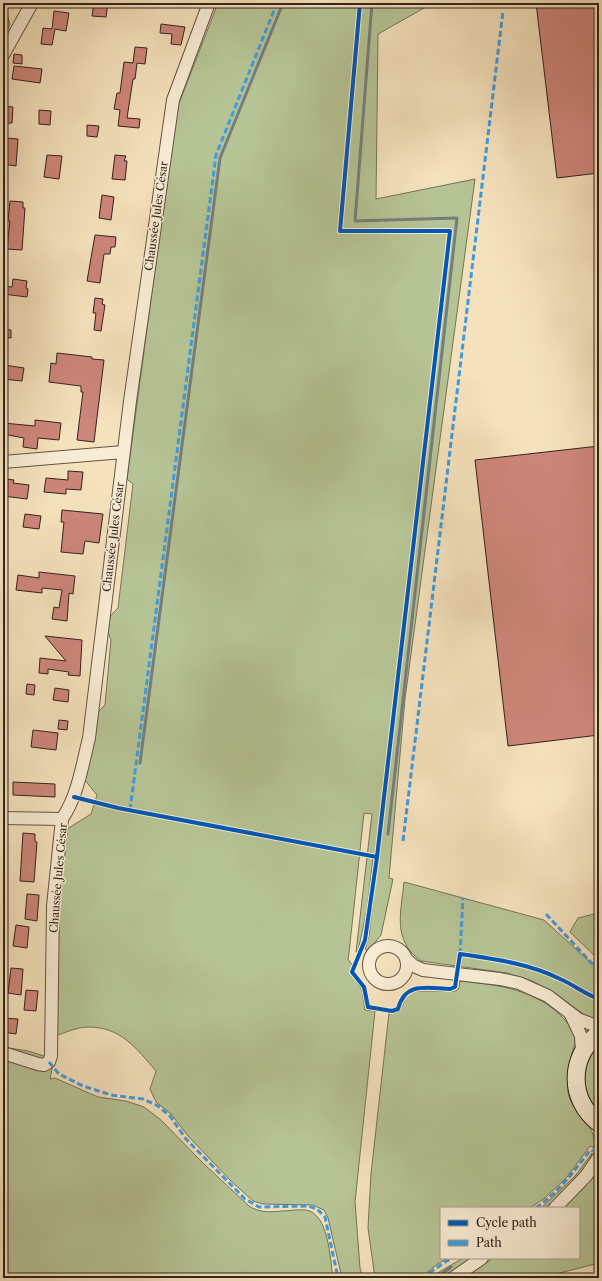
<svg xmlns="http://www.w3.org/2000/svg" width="602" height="1281" viewBox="0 0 602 1281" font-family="'Libre Caslon Text',serif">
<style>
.green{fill:#b6c495;stroke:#747459}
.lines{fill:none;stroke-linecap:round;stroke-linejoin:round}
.stream{stroke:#767e7d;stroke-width:3}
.building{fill:#ce867b;stroke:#33231d}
.street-casing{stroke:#645345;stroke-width:14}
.secondary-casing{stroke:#33231d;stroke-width:19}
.street{stroke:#f8ecd4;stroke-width:12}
.secondary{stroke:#f8ecd4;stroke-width:17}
.quiet{stroke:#3e9cdf;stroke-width:3;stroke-dasharray:6 3;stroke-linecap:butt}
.cycleway-casing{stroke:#f8ecd4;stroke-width:6}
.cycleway{stroke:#0057b8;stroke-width:4}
.labels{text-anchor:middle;stroke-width:3;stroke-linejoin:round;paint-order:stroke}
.street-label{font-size:11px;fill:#33231d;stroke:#f8ecd4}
</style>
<rect width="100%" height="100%" fill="#f5e2bd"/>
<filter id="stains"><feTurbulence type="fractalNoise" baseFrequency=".005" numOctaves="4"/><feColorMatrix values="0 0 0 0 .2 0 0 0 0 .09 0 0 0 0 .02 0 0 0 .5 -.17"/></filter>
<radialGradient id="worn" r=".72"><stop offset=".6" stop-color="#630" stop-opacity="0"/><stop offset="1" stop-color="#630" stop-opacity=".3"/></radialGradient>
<!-- green -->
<path class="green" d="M218 3H433L378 34 376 199 475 179 405 699 389 878 393 879 381 935 368 951 365 949 369 936 378 859 373 858 367 909 358 951 356 952 372 814 364 813 349 953 348 959 352 965 350 971 362 990 365 1010 375 1011 355 1202 360 1268 363 1278H342L328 1218 324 1210 313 1205 263 1204 253 1201 231 1181 188 1136 171 1114 156 1102 150 1089 156 1071C136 1048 121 1027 88 1027 77 1027 65 1033 54 1036L57 911 67 829 91 814 97 795 84 779 98 712 105 705 111 640C105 626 107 618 118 608L133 484 127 479 176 111Z
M3 11H6L10 24 3 42Z
M404 882 544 920 599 970V1022L590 1019 555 993 532 981 507 973 421 961C392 940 401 913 404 882Z
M599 913V960L570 932 578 918Z
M460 981C499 985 537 989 565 1020 569 1025 576 1032 576 1038 576 1042 573 1049 572 1053 569 1066 567 1078 568 1092 572 1115 596 1122 595 1148L590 1146 567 1177 545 1198 530 1208H441V1258H449L439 1263 420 1278H375L368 1228 371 1174 389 1013 400 1011 406 996 413 991H456L459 988Z
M599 1043V1112C579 1091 581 1064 599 1043Z
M3 1047 28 1051 54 1059 50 1079 55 1078 98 1097 126 1101 144 1107 161 1120 203 1163 249 1206C260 1213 269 1212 282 1211 289 1211 299 1209 306 1210 329 1214 330 1259 333 1278H3Z
M592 1153C591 1165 553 1208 541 1208L576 1175Z
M599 1168V1263L540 1278H463L493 1258H579V1208H564L587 1184Z
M463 1258H472L442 1278H429Z"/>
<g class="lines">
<!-- stream -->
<path class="stream" d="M372 3 355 221 457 218 388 834
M140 763 220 158 283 3
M436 1278 451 1267"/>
</g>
<!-- building -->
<path class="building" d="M94 3H108L106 17 92 16Z
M536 3H599V173L557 178Z
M54 11 69 13 66 31 55 29 52 45 41 44 43 28 52 29Z
M161 24 185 27 181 45 171 44 172 34 160 33Z
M135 47 147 48 145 64 137 63 135 79H133L127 118 140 119 139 128 118 126 120 110 114 109 117 93H120L124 62 133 63Z
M14 54 22 55V64L13 63Z
M14 66 42 69 40 83 12 79Z
M3 106 13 107 12 123H3Z
M39 110 51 111 50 125 39 124Z
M87 125 99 126 97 137 87 136Z
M7 138 18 139 16 166 3 164V144H6Z
M47 155 62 156 59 179 44 177Z
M115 155 126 156 124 161H127L125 180 112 179Z
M102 195 114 197 111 220 99 218Z
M10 201 23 202V208H25L22 250 7 249 10 221H8Z
M95 235 116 237 115 247H111L110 254H104L100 283 87 281Z
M13 279 27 281 26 288 28 289 27 297 3 294V286L12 287Z
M95 298 103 299 102 304 105 305 101 331 94 330 96 313H93Z
M3 329 11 330V338L3 337Z
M57 353 92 357V359L104 360 94 442 77 440 83 392H81V386L49 382 51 363 56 364Z
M4 365 24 368 22 381 3 379Z
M35 420 61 423 59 440 38 438 37 449 23 447 24 438 3 434V423L35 426Z
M599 446V735L508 746 475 460Z
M68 471 83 472 81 490 66 489V494L44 492 46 478 68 480Z
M5 479 14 480 13 483 29 485 27 499 3 496Z
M62 510 103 514 99 543 85 541 83 554 61 552 64 522H61Z
M25 514 41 516 39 529 23 527Z
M39 572 75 576 73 594 69 593 67 621 52 619 54 607 59 608 62 590 42 588V593L16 590 18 575 39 578Z
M45 636 82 640 80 676 68 675 69 672 48 669V674L39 673 40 658 66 661Z
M27 684 35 685 34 695 26 694Z
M55 688 69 690 68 702 53 700Z
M59 720 68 721 67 730 58 729Z
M33 730 58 733 56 750 31 747Z
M13 782 55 784V797L13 795Z
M23 833 35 834V841L37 842 34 882 20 881Z
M27 894 39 895 37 921 25 919Z
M16 925 29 927 27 948 13 946Z
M11 968 23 969 21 995 8 993Z
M26 990 38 991 36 1011 24 1010Z
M3 1018 18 1019 16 1034 3 1032Z"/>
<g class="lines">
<defs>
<path id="street" d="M3 55 32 3
M3 462 123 452
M3 818 62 819
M369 965a19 19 0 1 1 38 0a19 19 0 1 1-38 0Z
M406 959 414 966 423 970 500 979 519 983 548 996 578 1019 599 1027
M571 1015 581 1036 582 1051
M3 1053 38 1064 44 1065 49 1062 51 1056 53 906 62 819C78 795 82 766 89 738L130 401 173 100 209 3
M555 1208 586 1176 599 1157
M453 1278 482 1258"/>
<path id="secondary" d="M599 1033C569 1057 568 1099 599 1123"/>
</defs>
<!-- street casing -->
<use href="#street" class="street-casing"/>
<!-- secondary casing -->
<use href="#secondary" class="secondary-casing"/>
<!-- street -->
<use href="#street" class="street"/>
<!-- secondary -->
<use href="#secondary" class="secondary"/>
<!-- quiet -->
<path class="quiet" d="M130 810 216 155 277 3
M403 841 503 11
M546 914 599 971
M460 954 463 898
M49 1062 59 1074 83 1086 111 1095 143 1099 158 1106 170 1116 186 1139 245 1199 259 1207 308 1206 317 1209 325 1217 338 1278
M536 1208C558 1192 574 1172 590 1150L593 1151
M422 1278 445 1262 453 1258"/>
<defs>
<path id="cycleway" d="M360 3 340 231H450L377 857 365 940 352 972 364 987 368 1007 392 1011 398 1009C405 981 428 988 450 989L455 987 460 954C493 959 527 963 558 978 573 984 584 994 599 999
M74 797 118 808 377 857"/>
</defs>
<!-- cycleway casing -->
<use href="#cycleway" class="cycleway-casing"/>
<!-- cycleway -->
<use href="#cycleway" class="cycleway"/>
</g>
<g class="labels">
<!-- street labels -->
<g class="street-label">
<text transform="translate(156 216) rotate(-82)" y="4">Chaussée Jules César</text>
<text transform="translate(113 537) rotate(-83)" y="4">Chaussée Jules César</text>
<text transform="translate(58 878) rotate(-85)" y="4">Chaussée Jules César</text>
</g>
</g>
<!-- margin -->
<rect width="602" height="1281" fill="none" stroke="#f5e2bd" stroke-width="16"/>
<rect x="4" y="4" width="594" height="1273" fill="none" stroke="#33231d" stroke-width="2"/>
<rect x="8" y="8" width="586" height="1265" fill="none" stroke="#33231d"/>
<!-- legend -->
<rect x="440" y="1207" width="140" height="52" fill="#f8ecd4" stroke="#a99c8b"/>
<rect x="448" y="1220" width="20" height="6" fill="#0057b8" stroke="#a99c8b"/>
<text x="476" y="1227" font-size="12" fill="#33231d">Cycle path</text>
<rect x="448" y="1240" width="20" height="6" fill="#3e9cdf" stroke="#a99c8b"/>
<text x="476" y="1247" font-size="12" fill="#33231d">Path</text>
<rect width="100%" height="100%" filter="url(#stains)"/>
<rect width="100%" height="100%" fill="url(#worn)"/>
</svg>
